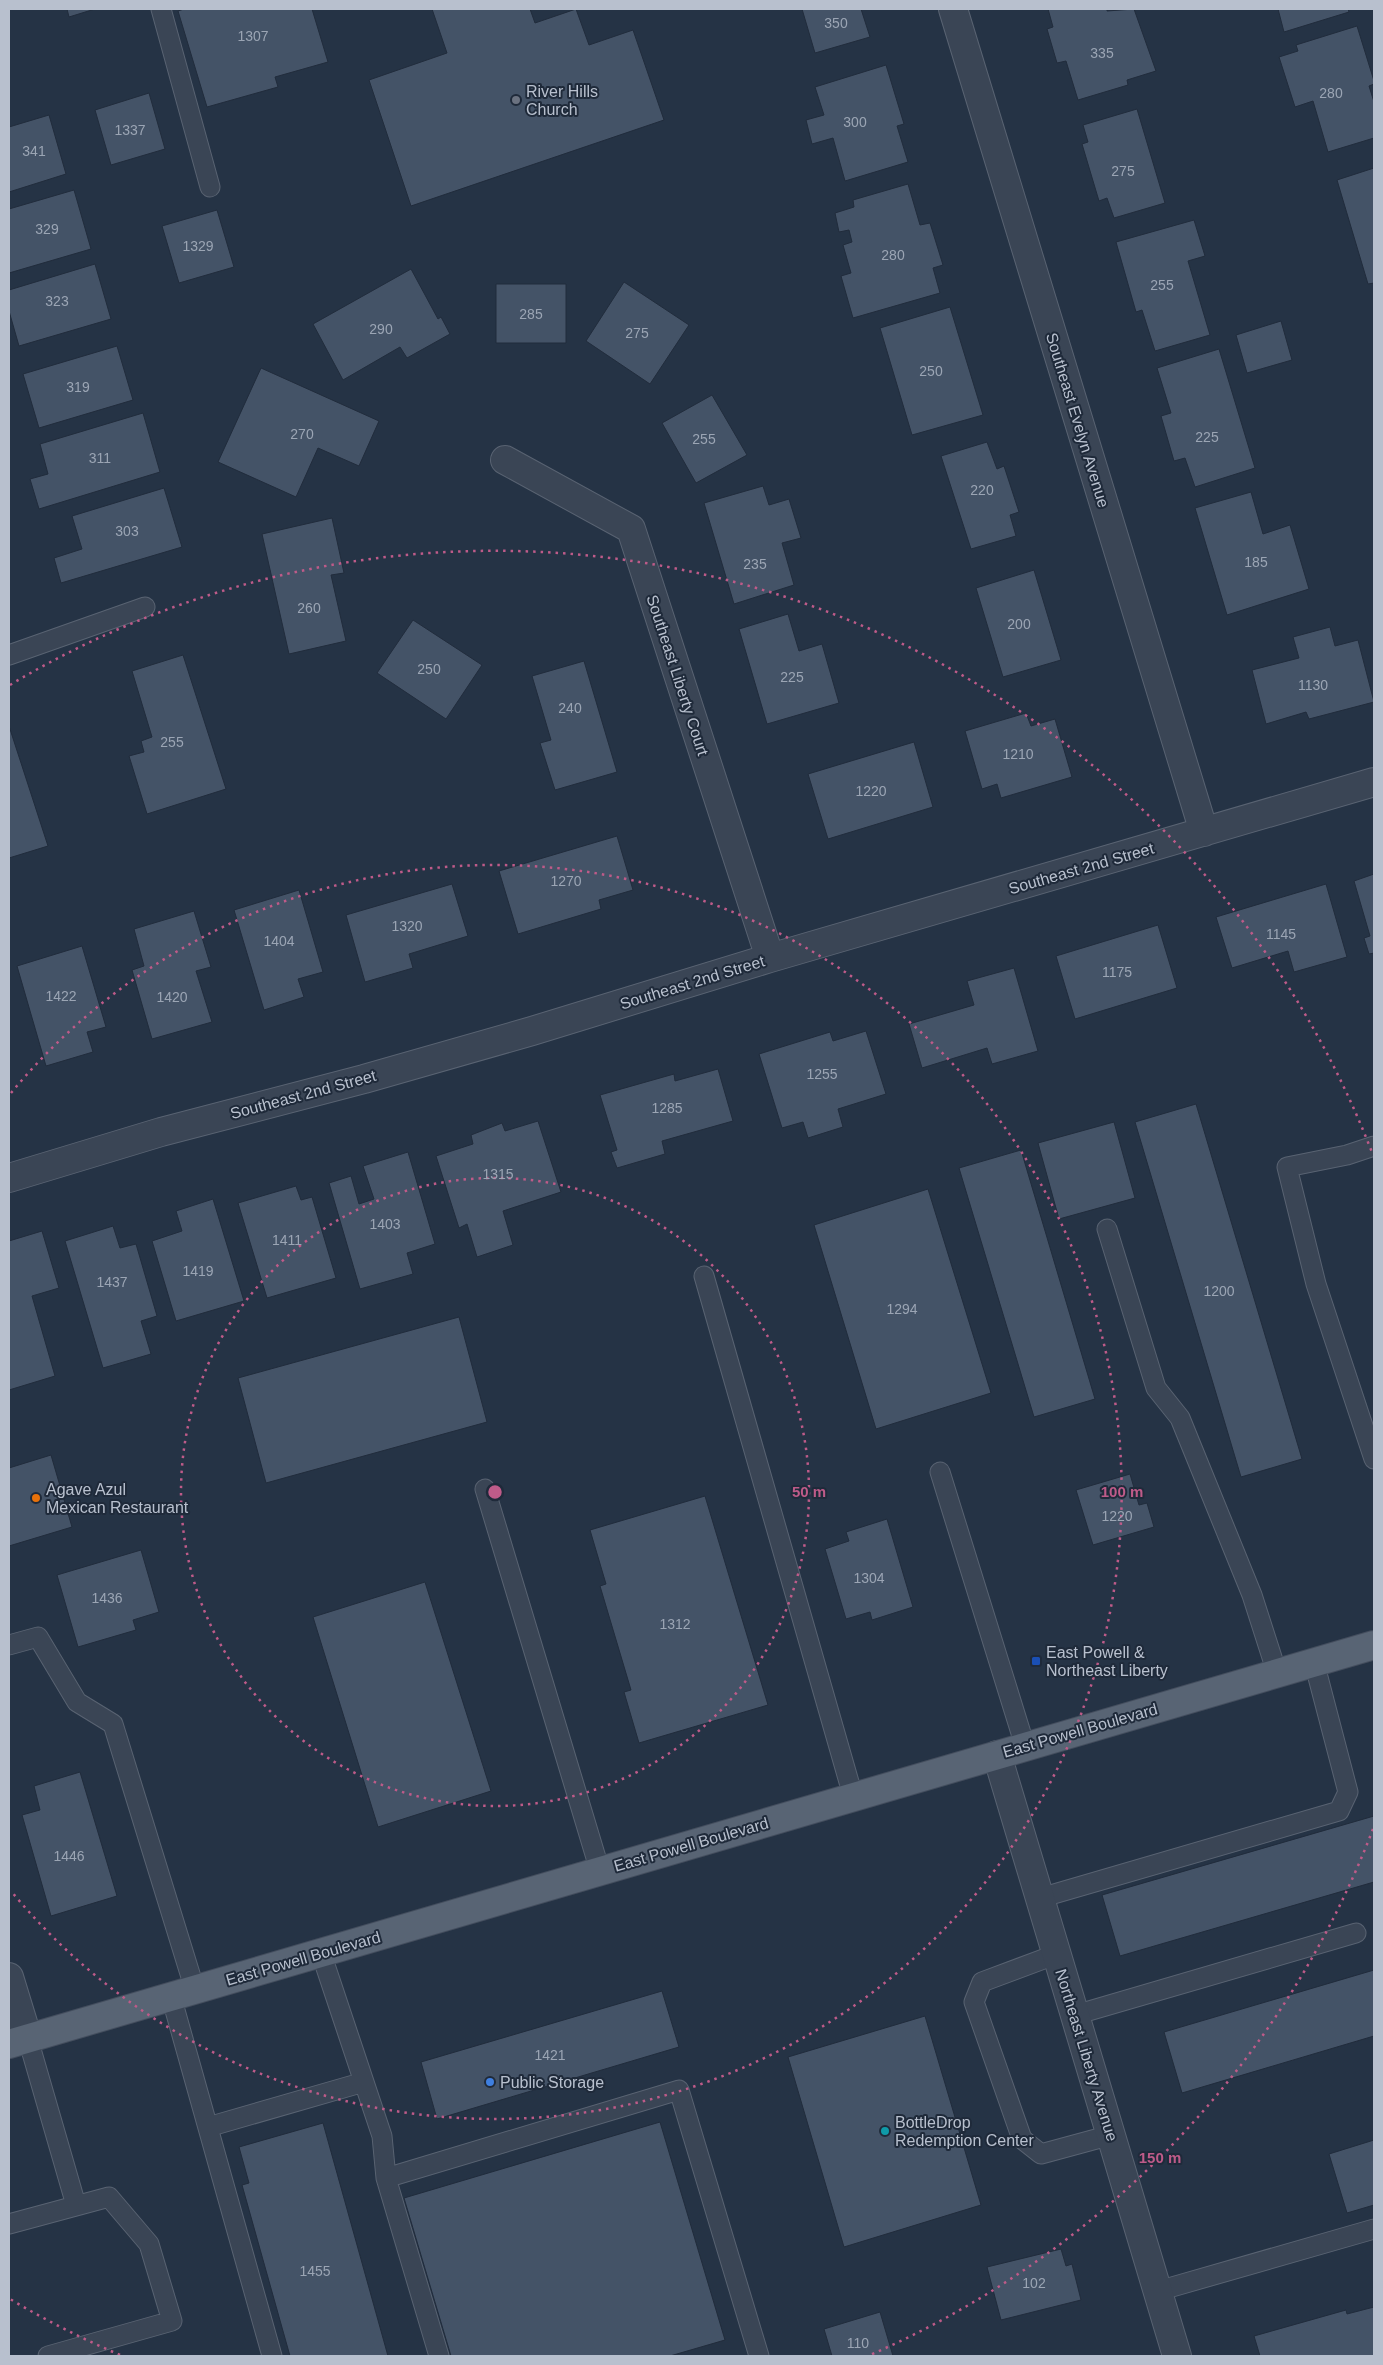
<svg xmlns="http://www.w3.org/2000/svg" width="1383" height="2365" viewBox="0 0 1383 2365" font-family="Arial,sans-serif">
<style>
.building{fill:#445367;stroke:#212c3c}
.lines{fill:none;stroke-linecap:round;stroke-linejoin:round}
.lane-casing{stroke:#596372;stroke-width:21}
.street-casing{stroke:#596372;stroke-width:30}
.primary-casing{stroke:#444e5e;stroke-width:30}
.lane{stroke:#3a4555;stroke-width:19}
.street{stroke:#3a4555;stroke-width:28}
.primary{stroke:#586474;stroke-width:28}
.ring{fill:none;stroke:#be5b89;stroke-width:2.5;stroke-dasharray:2.5 5}
.worship-dot{fill:#6b7280;stroke:#1f2a3a;stroke-width:2}
.food-dot{fill:#e8710a;stroke:#1f2a3a;stroke-width:2}
.transit-dot{fill:#1a4fb4;stroke:#1f2a3a;stroke-width:2}
.shop-dot{fill:#3f7fe0;stroke:#1f2a3a;stroke-width:2}
.culture-dot{fill:#0f9aa8;stroke:#1f2a3a;stroke-width:2}
.labels{text-anchor:middle;stroke-width:4;stroke-linejoin:round;paint-order:stroke}
.number-label{font-size:14px;fill:#9ba5b4}
.poi-label{font-size:16px;fill:#b8c0ce;stroke:#1f2a3a;text-anchor:start}
.street-label{font-size:16px;fill:#b8c0ce;stroke:#1f2a3a}
.centre{fill:#be5b89;stroke:#1f2a3a;stroke-width:2.5}
.ring-label{font-size:15px;text-anchor:middle;font-weight:bold;fill:#be5b89;stroke:#1f2a3a;stroke-width:4;stroke-linejoin:round;paint-order:stroke}
</style>
<rect width="100%" height="100%" fill="#253345"/>
<!-- building -->
<path class="building" d="M67 9H95L69 17Z
M184 9H312L328 62 275 77 278 87 207 107 178 11Z
M432 9H530L535 23 576 9 589 45 633 30 664 120 411 206 369 80 447 53Z
M802 9H861L870 37 815 53Z
M1048 9H1107V11L1134 9 1156 71 1127 80 1128 85 1078 100 1066 61 1057 63 1047 29 1053 27Z
M1278 9H1348L1349 12 1284 32Z
M1357 26 1374 81V84L1369 86 1374 102V138L1328 152 1313 101 1295 107 1279 57 1298 51 1296 45Z
M886 65 904 124 897 126 908 162 845 181 833 138 812 144 806 120 824 115 815 87Z
M149 93 165 149 111 165 95 110Z
M1137 109 1165 203 1114 218 1107 198 1099 201 1082 144 1088 142 1083 125Z
M49 115 66 174 9 192V127Z
M1374 168V283L1368 284 1337 180Z
M908 184 920 225 930 223 943 265 933 268 940 293 853 318 841 276 851 273 843 245 852 242 849 230 839 232 835 213 854 207 853 200Z
M74 190 91 249 9 273V209Z
M217 210 234 267 179 283 162 226Z
M1194 220 1205 256 1188 261 1210 335 1155 351 1142 310 1136 312 1116 242Z
M95 264 111 319 19 346 9 311V290Z
M411 269 438 319 441 317 450 334 407 358 400 347 343 380 313 324Z
M624 282 689 325 650 384 586 341Z
M496 284H566V343H496Z
M950 307 983 415 912 435 880 328Z
M1281 321 1292 360 1247 373 1236 335Z
M117 346 133 400 39 428 23 374Z
M1219 349 1255 468 1195 487 1185 458 1174 461 1161 416 1171 413 1157 368Z
M261 368 379 421 359 466 318 448 296 497 218 462Z
M712 395 747 455 696 483 662 423Z
M143 413 160 472 39 509 30 479 48 474 40 444Z
M987 442 997 469 1004 466 1019 512 1010 515 1016 536 971 549 941 456Z
M763 486 769 505 789 499 801 538 782 543 794 585 734 604 704 503Z
M164 488 182 547 61 583 54 558 82 549 72 516Z
M1251 492 1263 534 1290 525 1309 589 1227 615 1195 508Z
M332 518 344 573 331 575 346 641 289 654 262 534Z
M1034 570 1061 660 1003 677 976 588Z
M788 614 799 651 822 644 839 703 767 724 739 629Z
M413 620 482 665 446 719 377 673Z
M1330 627 1335 646 1358 640 1374 702 1309 719 1306 712 1266 724 1252 670 1299 658 1293 637Z
M183 655 226 789 147 814 129 756 144 752 141 741 152 737 132 671Z
M584 661 617 772 555 790 540 743 551 740 532 676Z
M1026 713 1031 726 1055 719 1072 777 1001 798 997 784 982 789 965 731Z
M9 726 48 846 9 858Z
M914 742 933 807 828 839 808 774Z
M617 836 633 890 599 900 601 909 518 934 499 871Z
M1374 874V953L1369 954 1364 938 1370 936 1354 881Z
M452 884 468 936 409 954 413 968 365 982 346 915Z
M1326 884 1347 957 1294 972 1288 951 1232 968 1216 917Z
M299 890 323 972 298 979 304 997 264 1010 234 910Z
M194 911 211 967 196 971 212 1022 152 1039 132 970 144 966 134 929Z
M1158 925 1177 988 1075 1019 1056 956Z
M82 946 106 1027 87 1032 93 1052 46 1066 17 966Z
M1014 968 1038 1051 992 1064 987 1048 922 1068 909 1024 974 1005 967 981Z
M866 1031 886 1094 838 1109 843 1127 808 1138 803 1122 782 1128 759 1054 830 1032 833 1041Z
M718 1069 733 1121 662 1141 665 1154 617 1168 611 1152 617 1150 600 1095 674 1074 675 1081Z
M1196 1104 1302 1459 1241 1477 1135 1122Z
M538 1121 561 1192 503 1211 513 1245 477 1257 467 1224 459 1228 436 1156 473 1144 471 1135 502 1123 505 1131Z
M1114 1122 1135 1198 1059 1219 1038 1143Z
M1021 1150 1095 1399 1034 1417 959 1168Z
M408 1152 435 1244 407 1253 413 1274 360 1289 329 1183 351 1176 359 1204 374 1199 363 1166Z
M296 1186 301 1200 312 1197 336 1278 267 1298 238 1203Z
M928 1189 991 1393 876 1429 814 1225Z
M213 1199 244 1301 176 1321 152 1241 182 1231 176 1211Z
M113 1226 120 1248 136 1244 157 1316 141 1321 151 1354 103 1368 65 1241Z
M42 1231 59 1288 32 1296 55 1376 9 1390V1241Z
M459 1317 487 1422 266 1483 238 1378Z
M51 1455 72 1527 9 1546V1468Z
M1130 1474 1139 1505 1147 1503 1154 1527 1093 1545 1076 1490Z
M705 1496 768 1705 639 1743 624 1692 631 1690 600 1586 606 1584 590 1530Z
M887 1519 913 1607 872 1620 870 1612 846 1619 825 1549 849 1541 846 1532Z
M141 1550 159 1612 133 1620 136 1630 78 1647 57 1575Z
M425 1582 491 1791 378 1827 313 1617Z
M80 1772 117 1896 51 1916 22 1815 40 1810 34 1786Z
M1374 1816V1882L1120 1956 1102 1895Z
M1374 1970V2036L1182 2093 1164 2032Z
M662 1991 679 2047 437 2119 421 2062Z
M925 2016 981 2205 844 2247 788 2057Z
M660 2122 725 2340 670 2356H451L404 2198Z
M323 2123 388 2356H290L242 2185 249 2183 239 2147Z
M1374 2140V2205L1347 2213 1329 2154Z
M1061 2249 1066 2266 1072 2264 1081 2300 1001 2320 987 2267Z
M1374 2307V2356H1260L1254 2336 1346 2310 1347 2314Z
M880 2312 893 2356H832L824 2329Z"/>
<g class="lines">
<defs>
<path id="lane" d="M161 9 210 187
M9 655 145 607
M1374 1146 1347 1155 1287 1167 1316 1284 1374 1459
M1107 1229 1156 1388 1180 1418 1252 1595 1277 1673
M704 1276 853 1796
M940 1472 1025 1746
M485 1489 600 1871
M9 1645 38 1637 77 1702 113 1724 195 1990
M1040 1898 1339 1811 1348 1792 1314 1662
M321 1953 382 2136 386 2178 439 2356
M1057 1954 982 1982 974 2002 1022 2139 1041 2154 1111 2135
M171 1996 272 2356
M1075 2015 1356 1933
M28 2039 76 2205
M208 2127 364 2082
M386 2178 679 2090 759 2356
M9 2224 109 2197 149 2244 172 2321 48 2356
M1158 2291 1374 2229"/>
<path id="street" d="M953 9 1204 832
M505 460 631 529 770 958
M9 1178 161 1132 364 1079 532 1031 770 958 1374 782
M997 1755 1177 2356
M9 1977 28 2039"/>
<path id="primary" d="M9 2044 1374 1645"/>
</defs>
<!-- lane casing -->
<use href="#lane" class="lane-casing"/>
<!-- street casing -->
<use href="#street" class="street-casing"/>
<!-- primary casing -->
<use href="#primary" class="primary-casing"/>
<!-- lane -->
<use href="#lane" class="lane"/>
<!-- street -->
<use href="#street" class="street"/>
<!-- primary -->
<use href="#primary" class="primary"/>
</g>
<!-- distance rings -->
<g class="ring">
<circle cx="495" cy="1492" r="314"/>
<path d="M11 1093A627 627 0 1 1 11 1891"/>
<path d="M1373 1829A941 941 0 0 1 870 2355M120 2355A941 941 0 0 1 10 2299M10 685A941 941 0 0 1 1373 1155"/>
</g>
<!-- markers -->
<circle class="worship-dot" cx="516" cy="100" r="5"/>
<circle class="food-dot" cx="36" cy="1498" r="5"/>
<rect class="transit-dot" x="1031" y="1656" width="10" height="10" rx="2.5"/>
<circle class="shop-dot" cx="490" cy="2082" r="5"/>
<circle class="culture-dot" cx="885" cy="2131" r="5"/>
<g class="labels">
<!-- number labels -->
<g class="number-label">
<text x="836" y="28">350</text>
<text x="253" y="41">1307</text>
<text x="1102" y="58">335</text>
<text x="1331" y="98">280</text>
<text x="855" y="127">300</text>
<text x="130" y="135">1337</text>
<text x="34" y="156">341</text>
<text x="1123" y="176">275</text>
<text x="47" y="234">329</text>
<text x="198" y="251">1329</text>
<text x="893" y="260">280</text>
<text x="1162" y="290">255</text>
<text x="57" y="306">323</text>
<text x="531" y="319">285</text>
<text x="381" y="334">290</text>
<text x="637" y="338">275</text>
<text x="931" y="376">250</text>
<text x="78" y="392">319</text>
<text x="302" y="439">270</text>
<text x="1207" y="442">225</text>
<text x="704" y="444">255</text>
<text x="100" y="463">311</text>
<text x="982" y="495">220</text>
<text x="127" y="536">303</text>
<text x="1256" y="567">185</text>
<text x="755" y="569">235</text>
<text x="309" y="613">260</text>
<text x="1019" y="629">200</text>
<text x="429" y="674">250</text>
<text x="792" y="682">225</text>
<text x="1313" y="690">1130</text>
<text x="570" y="713">240</text>
<text x="172" y="747">255</text>
<text x="1018" y="759">1210</text>
<text x="871" y="796">1220</text>
<text x="566" y="886">1270</text>
<text x="407" y="931">1320</text>
<text x="1281" y="939">1145</text>
<text x="279" y="946">1404</text>
<text x="1117" y="977">1175</text>
<text x="61" y="1001">1422</text>
<text x="172" y="1002">1420</text>
<text x="822" y="1079">1255</text>
<text x="667" y="1113">1285</text>
<text x="498" y="1179">1315</text>
<text x="385" y="1229">1403</text>
<text x="287" y="1245">1411</text>
<text x="198" y="1276">1419</text>
<text x="112" y="1287">1437</text>
<text x="1219" y="1296">1200</text>
<text x="902" y="1314">1294</text>
<text x="1117" y="1521">1220</text>
<text x="869" y="1583">1304</text>
<text x="107" y="1603">1436</text>
<text x="675" y="1629">1312</text>
<text x="69" y="1861">1446</text>
<text x="550" y="2060">1421</text>
<text x="315" y="2276">1455</text>
<text x="1034" y="2288">102</text>
<text x="858" y="2348">110</text>
</g>
<!-- poi labels -->
<g class="poi-label">
<text x="526" y="97">River Hills<tspan x="526" dy="18">Church</tspan></text>
<text x="46" y="1495">Agave Azul<tspan x="46" dy="18">Mexican Restaurant</tspan></text>
<text x="1046" y="1658">East Powell &amp;<tspan x="1046" dy="18">Northeast Liberty</tspan></text>
<text x="500" y="2088">Public Storage</text>
<text x="895" y="2128">BottleDrop<tspan x="895" dy="18">Redemption Center</tspan></text>
</g>
<!-- street labels -->
<g class="street-label">
<text transform="translate(1078 420) rotate(73)" y="6">Southeast Evelyn Avenue</text>
<text transform="translate(678 675) rotate(72)" y="6">Southeast Liberty Court</text>
<text transform="translate(1081 868) rotate(-16)" y="6">Southeast 2nd Street</text>
<text transform="translate(692 982) rotate(-17)" y="6">Southeast 2nd Street</text>
<text transform="translate(303 1094) rotate(-15)" y="6">Southeast 2nd Street</text>
<text transform="translate(1080 1730) rotate(-16)" y="6">East Powell Boulevard</text>
<text transform="translate(691 1844) rotate(-16)" y="6">East Powell Boulevard</text>
<text transform="translate(303 1958) rotate(-16)" y="6">East Powell Boulevard</text>
<text transform="translate(1087 2055) rotate(73)" y="6">Northeast Liberty Avenue</text>
</g>
</g>
<circle cx="495" cy="1492" r="8" class="centre"/>
<g class="ring-label">
<text x="809" y="1497">50 m</text>
<text x="1122" y="1497">100 m</text>
<text x="1160" y="2163">150 m</text>
</g>
<!-- border -->
<rect width="1383" height="2365" fill="none" stroke="#b8c0ce" stroke-width="20"/>
</svg>
